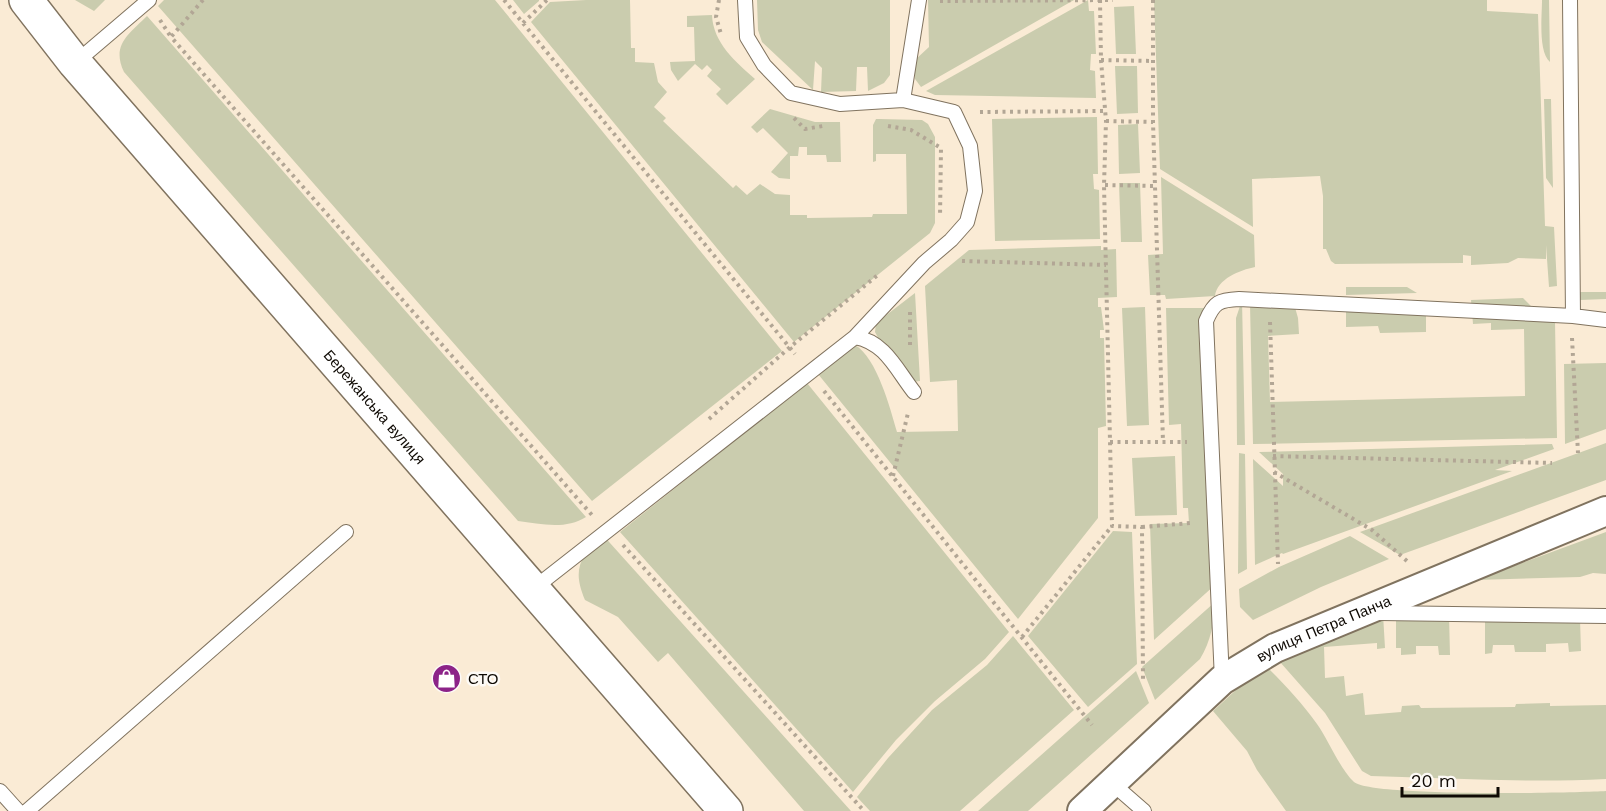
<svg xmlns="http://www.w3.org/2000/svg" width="1606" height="811" viewBox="0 0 1606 811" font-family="'Work Sans',sans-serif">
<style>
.green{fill:#caccae}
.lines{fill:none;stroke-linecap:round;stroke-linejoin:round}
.lane-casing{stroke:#80735f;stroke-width:16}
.street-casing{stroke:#80735f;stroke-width:32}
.secondary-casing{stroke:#80735f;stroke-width:36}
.path{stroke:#b2a695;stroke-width:4;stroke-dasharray:3 4.5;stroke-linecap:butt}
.lane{stroke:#fff;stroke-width:14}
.street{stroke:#fff;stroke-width:28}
.secondary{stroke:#fff;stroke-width:33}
.labels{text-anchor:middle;stroke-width:5;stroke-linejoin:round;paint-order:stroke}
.street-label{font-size:15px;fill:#0f0a04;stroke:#fdfaf6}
.poi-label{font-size:15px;fill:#0f0a04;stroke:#fdfaf6;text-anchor:start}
</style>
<rect width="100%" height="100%" fill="#faebd5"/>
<!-- green -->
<path class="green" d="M75 0H105L94 11Z
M164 0H495L782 351 592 501 158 6Z
M513 0H539V1L524 14Z
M586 0H630L631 48H635V62L654 63 658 82 667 92 654 107 666 118 663 121 733 188 736 185 747 195 760 184 775 194 790 195V215H807V218L872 217 873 214H907L906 154H876V161L873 162V125L876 119H879L922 120 928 124 935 137V223L930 233 794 342 531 22 550 2Z
M757 0H890V75L884 83 868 91 867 67H857L856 91 821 92 822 68 815 61 813 90 762 42 758 30Z
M928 0H1074L921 87 915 79V60L929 47Z
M1088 0 1089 11H1094L1096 54H1091L1090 70 1095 71 1096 98 935 95 926 91Z
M1154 0H1487V11L1538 14 1545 226 1554 227 1557 286 1549 287 1546 245V259L1518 258 1508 263 1471 265V256L1463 255V263L1335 264 1331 261 1326 249H1323V196L1320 176 1252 179 1253 227 1160 169Z
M1542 0H1549L1550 62C1538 52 1542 16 1542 0Z
M1134 6 1136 54H1116L1114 7Z
M712 15C713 43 736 62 755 79L727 105 716 94 721 89 707 76 712 70 707 65 702 70 695 64 678 81 671 70 670 62 695 61 694 27H687V16Z
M147 16 586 517C566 530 540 524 518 521L124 72C111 45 129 34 147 16Z
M1115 66H1137L1138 113 1117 114Z
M1544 99H1551L1553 188 1546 178Z
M770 109 815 122H840L841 162H827L826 155H807V147H799L798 156H790V179L779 178 771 172 788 153 763 128 757 133 751 127Z
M1097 117 1098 174H1093L1094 189 1099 190 1100 239 995 241 992 119Z
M1138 124 1140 173 1119 174 1118 125Z
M1161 177 1254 235 1255 267C1240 270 1217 279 1215 296L1166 299 1165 295H1150L1148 255 1163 254Z
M1119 183H1140L1142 242H1121Z
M1101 246V250L1116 249 1117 297 1098 298V307H1101L1104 330H1100V338H1104L1106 426 1098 428V518L1018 619 818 374 855 345C877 358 890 408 897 432L958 431 957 380 930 382 925 286 969 250Z
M1346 287H1407L1417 293 1346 295Z
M1576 292H1606V299L1580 300Z
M915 293 920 381 912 382 899 377 875 332 876 323Z
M1523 298 1535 310 1555 322 1557 438 1253 444 1250 304H1294L1298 318 1299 334 1268 336 1270 402 1525 396 1524 329 1491 330V323L1473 324 1471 300Z
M1242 300 1245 445H1237L1236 318Z
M1421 300 1426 312V332L1380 333 1378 326 1346 327V301Z
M1145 307 1149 425 1127 426 1122 308Z
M1166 308H1214L1216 584 1154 640 1150 524 1189 523 1188 508H1183L1181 424 1169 425Z
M1606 363V429L1565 444 1564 364Z
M807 383 1009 632 985 659 935 701 896 740 853 792 620 532Z
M1606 443V480L1400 555 1360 532Z
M1552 444 1554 449 1495 470 1512 471 1283 554 1282 553 1255 565 1253 459 1283 486V474L1259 452Z
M1239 453 1245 454 1247 569 1238 574Z
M1175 456 1177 515 1135 516 1132 458Z
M1113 531 1132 532 1137 664 1088 707 1028 636Z
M1606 532V574L1593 573 1580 577 1476 580Z
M601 533 851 811H804L668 653 658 662 618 617 585 600C571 567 582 558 601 533Z
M1350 536 1389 559 1321 587 1253 620 1240 607 1239 589 1279 567Z
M1215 602C1214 623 1211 641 1200 659L1155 700 1142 667Z
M1383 614 1385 648 1377 649V643L1324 647 1325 678 1344 676 1346 696 1363 693 1365 715 1401 712 1402 706 1419 705 1421 708 1515 707 1516 704 1550 703V706L1606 705V779C1528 783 1449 778 1371 776L1362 771 1325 713 1280 662Z
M1449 615 1450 655H1439L1438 646H1416V654L1401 655V648H1396V616Z
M1485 615 1580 619 1581 651 1569 652 1568 643 1546 644V652H1515L1514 645H1493L1492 653 1485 654Z
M1013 636 1074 710 960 811H870L857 797 888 758 932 710 987 665Z
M1269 669C1286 686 1303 704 1317 724 1329 741 1340 769 1354 782 1372 797 1573 793 1606 791V811H1286L1257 770 1247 751 1213 711 1237 689Z
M1136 671 1149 703 1028 811H978Z"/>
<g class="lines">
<defs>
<path id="lane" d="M1570 0 1573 316
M75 63 149 0
M903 100 919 0
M855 337C885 342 896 369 914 392
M533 589 855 337 924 263 951 240 967 222 975 191 970 146 954 112 903 100 840 104 791 93 764 65 747 37 745 0
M1380 613 1606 616
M1222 680 1206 321C1214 302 1219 300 1239 299L1573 316 1606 320
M1113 784 1144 811
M0 791 18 811
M27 811 346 532"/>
<g id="street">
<path id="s1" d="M1082 811 1222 680 1275 648 1606 511"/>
</g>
<g id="secondary">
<path id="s2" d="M26 0 75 63 726 811"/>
</g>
</defs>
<!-- lane casing -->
<use href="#lane" class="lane-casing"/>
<!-- street casing -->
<use href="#street" class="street-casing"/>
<!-- secondary casing -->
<use href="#secondary" class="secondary-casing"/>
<!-- path -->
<path class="path" d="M203 0 171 37 592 515
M504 0 795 354
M719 0 716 17 721 34
M1100 0 1101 60 1106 121 1104 185 1112 526 1142 527 1143 681
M1153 0V122L1163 442
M940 1 1113 0
M160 20 171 37
M523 23 547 0
M1101 60 1153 61
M980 112 1105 111
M794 118 805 129 823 126
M1106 121 1153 122
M888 126 911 130 941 148 940 217
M1105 185 1155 186
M962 261 1106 265
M910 312V347
M1270 322 1278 564
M1572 338 1578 453
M824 391 1092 725
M709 419 789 348 879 274
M1110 442H1187
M1273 456 1552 463
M1274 472 1372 530 1407 561
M893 476 908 413
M1142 527 1191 523V521
M623 545 864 811
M1022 637 1112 526"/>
<!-- lane -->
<use href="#lane" class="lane"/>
<!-- street -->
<use href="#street" class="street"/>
<!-- secondary -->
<use href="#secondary" class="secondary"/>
</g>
<!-- icons -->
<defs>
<symbol id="shop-disc" viewBox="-11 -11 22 22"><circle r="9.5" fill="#8c2388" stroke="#fdfaf6"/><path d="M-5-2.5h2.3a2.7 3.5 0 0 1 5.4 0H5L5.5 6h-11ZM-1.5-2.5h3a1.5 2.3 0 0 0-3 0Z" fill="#fff"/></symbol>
</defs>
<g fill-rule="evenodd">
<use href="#shop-disc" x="430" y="662" width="33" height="33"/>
</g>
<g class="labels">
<!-- street labels -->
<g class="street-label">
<text dy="5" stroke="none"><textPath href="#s2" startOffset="536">Бережанська вулиця</textPath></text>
<text dy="5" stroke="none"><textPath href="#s1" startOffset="306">вулиця Петра Панча</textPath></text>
</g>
<!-- poi labels -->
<g class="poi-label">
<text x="468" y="684">СТО</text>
</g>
</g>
<!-- scale -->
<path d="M1402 787v9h96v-9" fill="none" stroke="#0f0a04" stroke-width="3"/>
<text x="1411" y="787" font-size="18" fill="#0f0a04" stroke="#fdfaf6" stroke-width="4.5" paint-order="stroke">20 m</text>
</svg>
